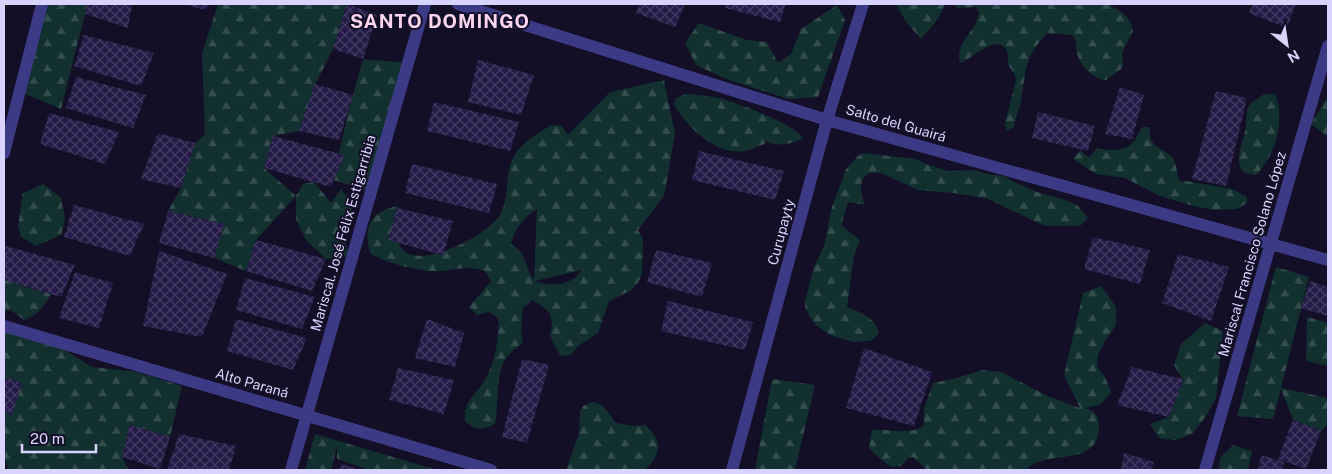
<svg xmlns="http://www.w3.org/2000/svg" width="1332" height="474" viewBox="0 0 1332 474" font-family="'Public Sans',sans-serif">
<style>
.forest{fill:url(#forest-firs);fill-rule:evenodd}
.building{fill:url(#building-cross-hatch)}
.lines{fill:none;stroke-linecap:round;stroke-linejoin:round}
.minor{stroke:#3d3a85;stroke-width:12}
.labels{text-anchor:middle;stroke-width:4;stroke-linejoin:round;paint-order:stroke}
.street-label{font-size:14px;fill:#d9d4ff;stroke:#130f26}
.district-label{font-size:19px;font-weight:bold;letter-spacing:1px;fill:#ffd6f0;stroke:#130f26}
</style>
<defs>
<pattern id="forest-firs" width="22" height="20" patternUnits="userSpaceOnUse" patternTransform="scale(1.25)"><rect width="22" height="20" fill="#12302f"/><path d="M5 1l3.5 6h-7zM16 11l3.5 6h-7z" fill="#344d4e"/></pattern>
<pattern id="building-cross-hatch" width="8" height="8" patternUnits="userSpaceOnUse" patternTransform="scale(1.25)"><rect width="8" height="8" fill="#241b47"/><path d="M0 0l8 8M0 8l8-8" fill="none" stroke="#433b63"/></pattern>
</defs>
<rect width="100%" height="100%" fill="#130f26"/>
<!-- forest -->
<path class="forest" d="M46 4H87L85 14 61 109 21 92Z
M218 4H347L333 49 315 85 299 131 273 136 264 168 296 196 303 184 314 182 331 203 341 189 353 206 342 230 349 256 326 259 306 240 296 219V196L256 240 246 271 214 258 224 224 168 211 181 188 195 143 205 134 202 53Z
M896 4H945L938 19 921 39 906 22Z
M953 4H1107C1121 11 1129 14 1133 31L1122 53 1123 64 1121 69 1106 80C1093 79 1081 66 1077 54 1075 46 1078 41 1072 35L1047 33C1023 59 1027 69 1021 100 1020 109 1015 118 1014 127L1007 131 1005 126 1006 120 1016 80C1016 73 1010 70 1008 63 1007 59 1009 55 1007 51 997 32 973 59 960 63 957 50 962 43 970 32 975 27 977 20 979 13L976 7 957 8Z
M837 5 845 20 818 97 788 99 726 79 696 65 685 43 699 23 747 40 767 42 778 63 791 54 801 29Z
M363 59 409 63 373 192 333 180 349 109Z
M664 80 675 134 664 196 638 230 643 239 642 273 638 283 630 291 609 301 598 333 578 346 571 355 560 356 550 336 552 325 550 314 542 306 532 300 523 308 521 331 523 342C518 347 510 352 506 358 494 377 500 403 495 424 482 431 476 430 465 421 464 401 473 398 483 383 494 366 500 339 498 318L489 312 477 315 469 307 491 281 485 271C464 264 456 271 435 271 417 271 387 263 371 254 362 229 370 212 397 206 398 209 401 213 401 216 402 228 394 235 400 246 416 274 488 235 500 215 511 197 503 171 516 153 524 141 539 133 551 125L562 126 568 135 610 92ZM537 209 534 280C523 265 529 255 511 244 515 228 523 218 537 209ZM582 270C571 286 553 287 535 281Z
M686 94C698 95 711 96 722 99 738 103 796 125 803 138 790 145 780 147 765 141V144C759 146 753 149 746 151 717 156 687 128 674 104L676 98Z
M1264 94H1275C1286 120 1275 156 1256 175 1252 174 1247 174 1244 172 1232 164 1245 138 1246 126 1247 120 1245 112 1249 106 1252 101 1259 98 1264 94Z
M1328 96V137L1311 124Z
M1143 127H1149C1150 131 1150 135 1151 139 1155 150 1169 150 1174 160 1178 167 1175 175 1181 182L1186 181 1232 189 1247 197V203L1237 209 1215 210 1193 206 1160 196 1125 178 1096 174 1073 159 1081 150 1085 155 1090 157 1097 148C1109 151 1127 152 1135 140 1138 136 1138 131 1143 127Z
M863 153 916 159 926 164 949 171 976 170 987 174 1004 176 1014 182 1037 192 1065 200 1077 205 1088 218 1080 226H1045L988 199 954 193 918 190 881 173H869C857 182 861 193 865 205L848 202 841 225 860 240 854 256 847 307C859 311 878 320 879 334L870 341 854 342 832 336 817 326 810 317 805 307V301L814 267 824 246 832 207 842 180 846 169 858 156Z
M43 184 61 198 65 219 61 235 36 246 21 237 18 226 23 193Z
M1276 267 1309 277 1281 388 1328 398V424L1321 431 1293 420 1281 389 1273 419 1237 416Z
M4 277 26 287 51 294C45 307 37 315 24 320L11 310 4 311Z
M1101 286 1116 307V325L1105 341 1098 355 1097 367 1105 377 1111 392 1100 405 1084 408C1090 409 1096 412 1098 419 1100 423 1099 429 1098 434 1092 467 1045 449 1026 470H927L913 457 908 458 901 466 891 467 877 456 869 448 872 430C890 428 908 436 924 426V409L933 383 953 379 983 370 1001 372 1050 397 1080 408 1064 375 1083 293Z
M1307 317 1328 323V366L1306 361Z
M1205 323 1223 331 1216 398 1206 416 1192 434 1176 440 1159 438 1150 424 1169 417 1183 380 1174 365 1181 344Z
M4 332 44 337 92 367 137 372 182 386 170 437 130 425 122 457 129 470H8L6 460H4Z
M772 379 815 385 795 470H755Z
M592 402C604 403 610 415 616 423L634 426 645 425C663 440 661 454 646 469L566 470 579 434 580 412 583 406Z
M315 434 437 470H370L337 459V446L331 470H305Z
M1233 445 1252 451 1248 470H1219L1220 458Z"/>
<!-- building -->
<path class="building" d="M87 4H132L128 28 85 14Z
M182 4H208L206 10Z
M347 4 377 15 363 59 333 49Z
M639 4H685L675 27 636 13Z
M726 4H786L780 22 725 8Z
M1253 4H1296L1287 28 1249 13Z
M84 35 154 53 141 86 74 66Z
M478 60 534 75 521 115 468 102Z
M76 77 146 95 133 128 66 108Z
M315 84 353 95 339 140 299 131Z
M1120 87 1144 95 1132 139 1105 134Z
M1216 91 1247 98 1226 186 1192 179Z
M434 102 519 122 510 151 427 131Z
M1038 112 1095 126 1088 151 1032 138Z
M49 113 119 132 105 164 40 144Z
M158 133 195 143 181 188 141 179Z
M273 136 344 155 331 187 264 168Z
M699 151 784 171 775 200 692 180Z
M412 164 497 184 489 213 405 193Z
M74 205 144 224 130 256 64 237Z
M397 208 453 221 443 255 388 240Z
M168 211 224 224 214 258 159 243Z
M1093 237 1150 250 1140 284 1084 269Z
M256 240 326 259 312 291 246 271Z
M5 246 75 265 61 297 4 280Z
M656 250 712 263 702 297 647 282Z
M159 251 227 274 202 337 143 326Z
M1178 254 1229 267 1211 321 1162 303Z
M75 272 113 283 99 328 59 318Z
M245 278 315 297 302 329 236 310Z
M1310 281 1328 287V316L1301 308Z
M668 301 753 322 745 350 661 331Z
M236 319 307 338 293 370 227 351Z
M427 319 464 333 455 367 415 358Z
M864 348 932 372 914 426 846 408Z
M522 359 549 365 527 443 502 437Z
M1132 367 1183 379 1169 417 1117 405Z
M398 368 454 380 444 414 389 400Z
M4 377 22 383 12 415 4 412Z
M1293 420 1321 431 1306 469 1278 459Z
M130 425 170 437 160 469 122 457Z
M179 434 236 446 229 470H167Z
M1124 453 1154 462 1151 470H1121Z
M1262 455 1284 462 1282 470H1257Z
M341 464 362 470H339Z"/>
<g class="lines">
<!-- minor -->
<path class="minor" d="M458 4 827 120 1328 260
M4 153 42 4
M4 326 491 470
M291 470 425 4
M732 470 827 120 863 4
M1205 470 1328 46"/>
</g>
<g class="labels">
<!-- street labels -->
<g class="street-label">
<text transform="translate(896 123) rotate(16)" y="5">Salto del Guairá</text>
<text transform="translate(781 232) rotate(-75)" y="5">Curupayty</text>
<text transform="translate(343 233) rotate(-74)" y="5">Mariscal. José Félix Estigarribia</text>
<text transform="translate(1252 254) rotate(-74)" y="5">Mariscal Francisco Solano López</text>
<text transform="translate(252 383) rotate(16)" y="5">Alto Paraná</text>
</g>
<!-- district labels -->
<g class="district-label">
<text x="440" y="28">SANTO DOMINGO</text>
</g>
</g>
<!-- border -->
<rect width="1332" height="474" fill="none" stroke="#d9d4ff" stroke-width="10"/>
<!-- north arrow -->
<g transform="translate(1287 45) rotate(150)" stroke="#130f26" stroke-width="4" paint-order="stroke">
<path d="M0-4L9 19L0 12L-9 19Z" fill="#d9d4ff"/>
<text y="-8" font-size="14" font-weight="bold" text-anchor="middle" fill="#d9d4ff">N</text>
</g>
<!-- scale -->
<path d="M22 444v8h74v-8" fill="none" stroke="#d9d4ff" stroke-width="2.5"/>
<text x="30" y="444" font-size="15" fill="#d9d4ff" stroke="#130f26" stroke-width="4" paint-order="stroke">20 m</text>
</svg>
